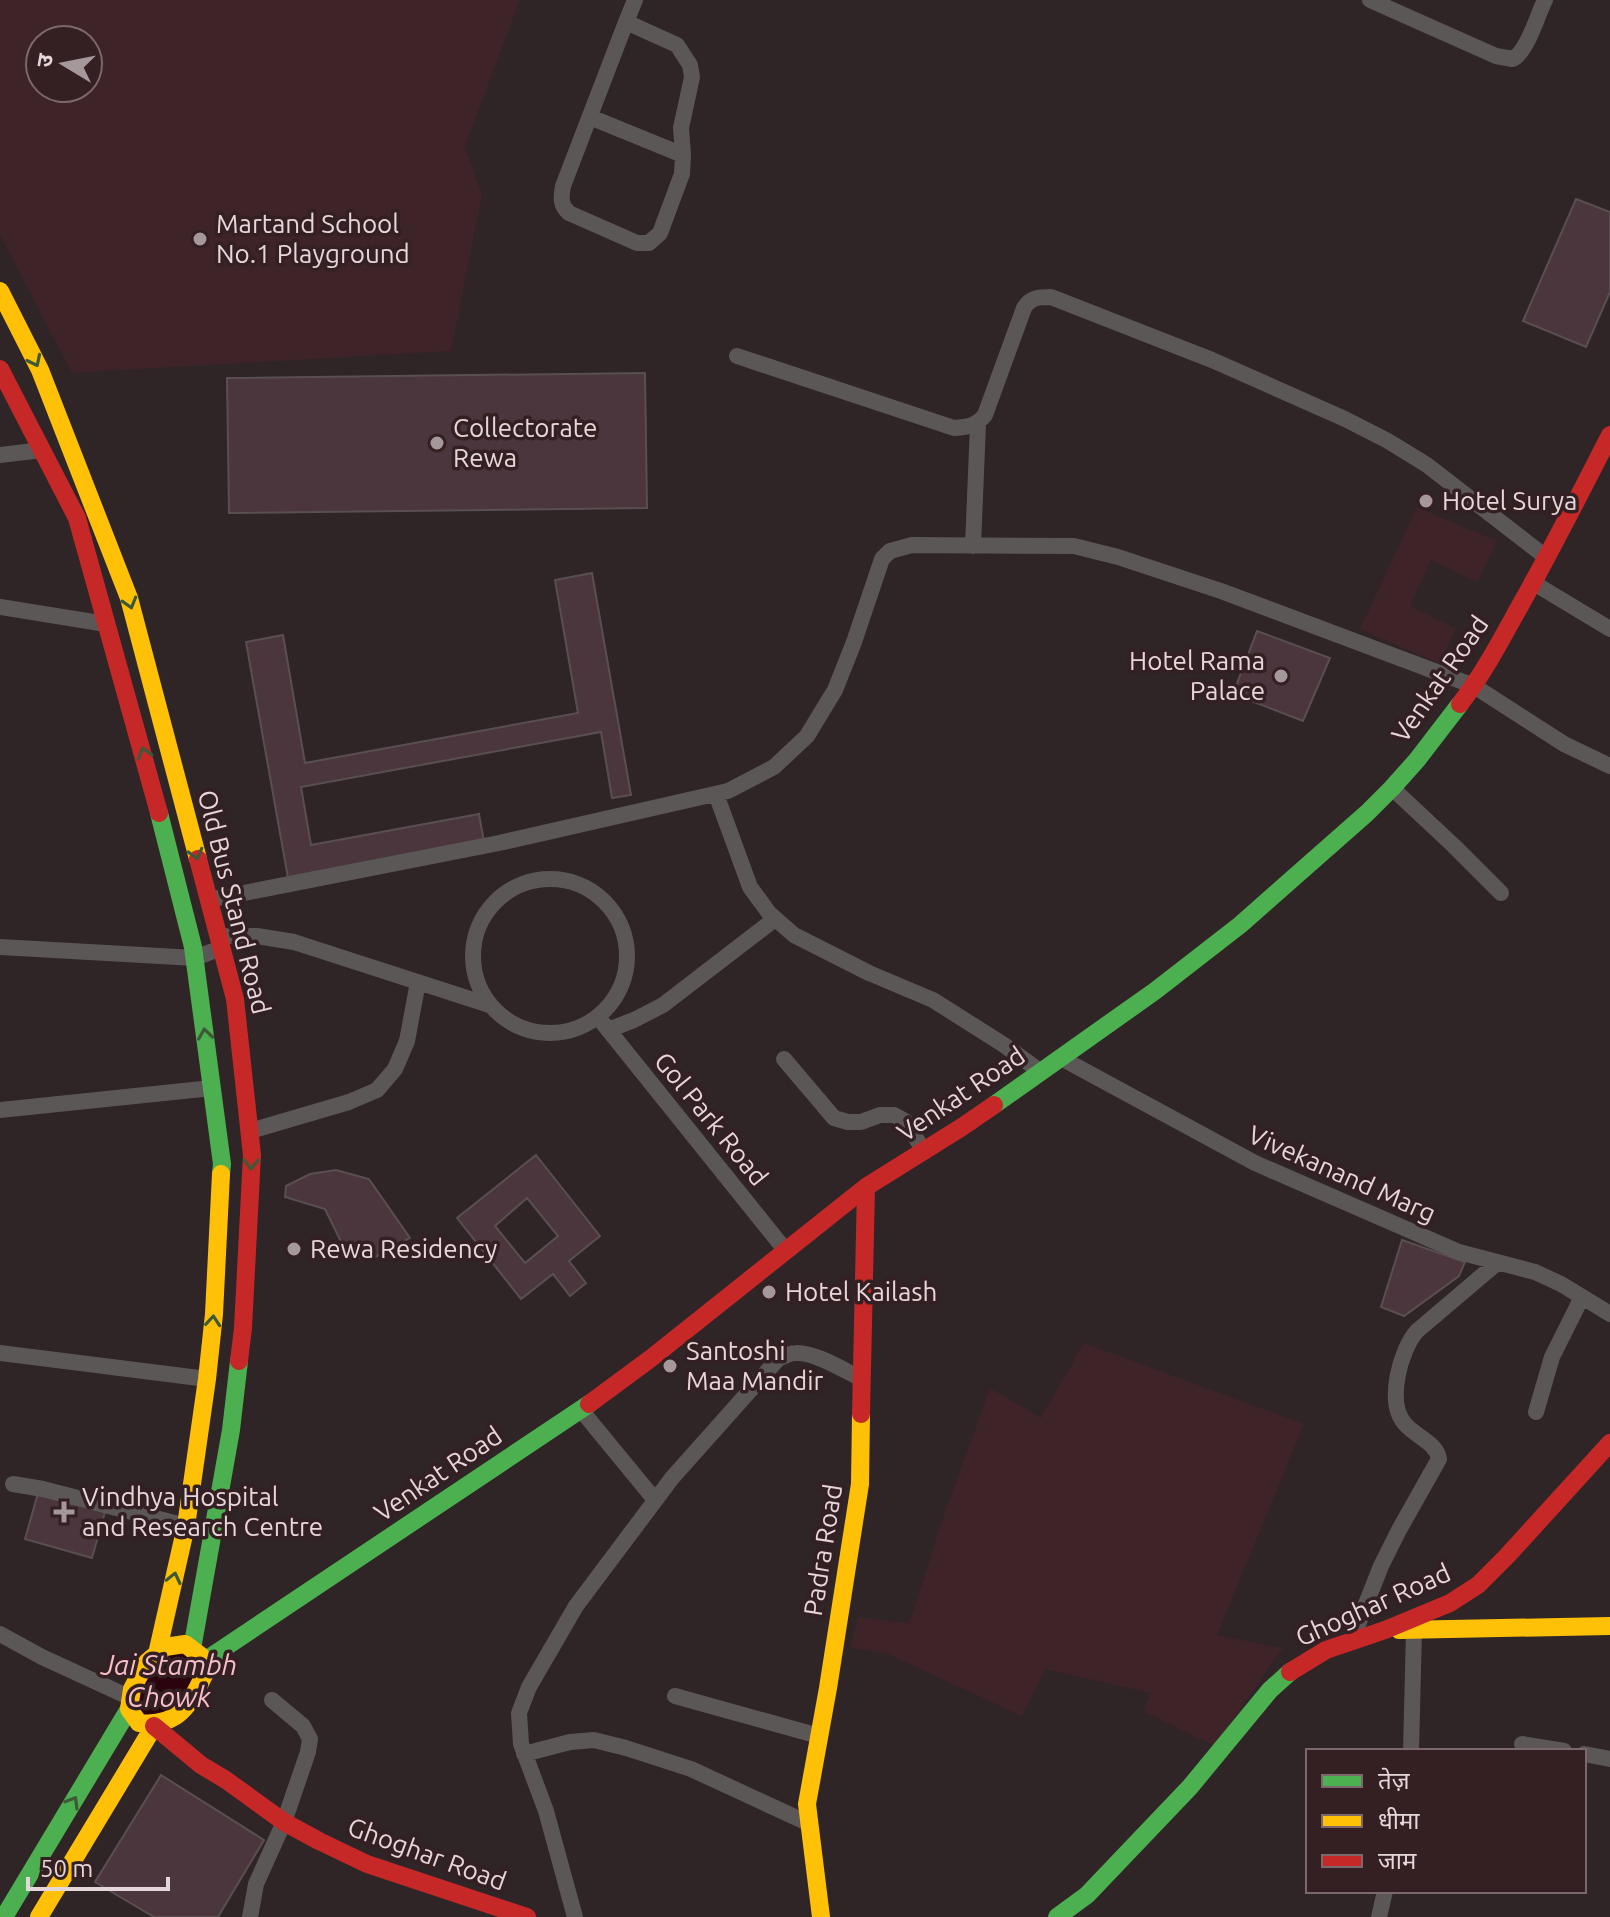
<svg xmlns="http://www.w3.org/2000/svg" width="1610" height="1917" viewBox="0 0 1610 1917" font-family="Ubuntu,'Noto Sans Devanagari',sans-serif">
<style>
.built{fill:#3e2429;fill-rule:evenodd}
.water{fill:#2a030e}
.building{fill:#4c363d;stroke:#594f51;stroke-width:2;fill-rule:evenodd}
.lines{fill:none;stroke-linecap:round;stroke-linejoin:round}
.street{stroke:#5b5757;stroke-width:16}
.fast{stroke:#4caf50;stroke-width:18}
.slow{stroke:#ffc107;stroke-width:18}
.jam{stroke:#c62828;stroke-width:18}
.oneway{stroke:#3e5935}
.poi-dot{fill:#a5989a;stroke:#341f23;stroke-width:3}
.labels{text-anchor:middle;stroke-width:7;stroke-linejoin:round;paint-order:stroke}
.poi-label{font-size:26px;fill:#e5d6d9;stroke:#341f23;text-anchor:start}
.street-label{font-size:26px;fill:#e5d6d9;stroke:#341f23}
.water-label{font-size:28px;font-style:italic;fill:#f4bfc9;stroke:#341f23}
</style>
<rect width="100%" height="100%" fill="#2f2426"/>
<!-- built -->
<path class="built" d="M0 0H520L465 146 482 195 451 351 72 373 0 235ZM88 40V88H40V40Z
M1417 507 1497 541 1478 582 1431 560 1410 606 1456 629 1440 664 1360 629Z
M1084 1343 1304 1424 1217 1635 1283 1648 1214 1746 1144 1711 1150 1693 1045 1669 1022 1716 886 1653 850 1648 858 1617 908 1623 914 1610 941 1523 990 1388 1041 1418Z"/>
<!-- water -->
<path class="water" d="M165 1647 201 1656 192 1700 139 1723 132 1689Z"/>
<!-- building -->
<path class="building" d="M1576 199 1610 212V292L1586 347 1523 321Z
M645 373 647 508 229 513 227 378Z
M592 573 631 795 612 798 601 732 301 787 311 845 479 814 484 842 288 878 246 642 283 635 305 763 578 713 555 580Z
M1257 631 1330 658 1303 721 1233 694Z
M536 1155 600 1236 569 1261 586 1283 570 1296 553 1274 521 1299 457 1218ZM527 1198 558 1236 525 1263 495 1226Z
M336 1170 369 1179 410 1238 370 1260 348 1256 325 1209 285 1197 286 1186 310 1174Z
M1402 1240 1465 1262 1459 1276 1404 1316 1381 1307Z
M38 1493 105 1512 92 1558 25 1539Z
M161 1775 264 1840 218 1917H154L95 1882Z"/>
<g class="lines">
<!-- street -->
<path class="street" d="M1370 0 1496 56 1513 59C1528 50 1537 16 1545 0
M626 22 677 45 690 65 692 77 681 128 683 155 682 174 660 233 649 243H637L569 213C560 205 561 198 563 186L626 22 635 0
M590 117 683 155
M737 356 954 428C968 427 976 426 985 415L1024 308C1031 297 1039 297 1051 297L1212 360 1345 419 1388 441 1427 465 1547 558
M0 455 42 450
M973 546 978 424
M1532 582 1610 629
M0 607 106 624
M1392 788 1454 846 1501 893
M716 794 750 887 769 913 794 935 869 973 933 1000 1004 1045 1041 1072
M473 956a77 77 0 1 1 154 0a77 77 0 1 1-154 0Z
M208 900 499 843 728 791 774 767 807 736 835 690 854 642 882 559 890 551 912 545 1074 546 1118 557 1221 591 1474 686 1564 744 1610 766
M218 936H257L294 942 489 1005
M0 947 195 958 221 948
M598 1017 786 1251
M608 1030 634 1020 663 1005 775 919
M1061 1058 1255 1163 1459 1252 1535 1272 1561 1284 1610 1314
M784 1059 834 1118 848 1122H861L880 1115H894L905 1121 924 1151
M0 1110 212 1088
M250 1131 349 1102 377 1090 395 1069 407 1041 418 982
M0 1353 207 1379
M581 1410 655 1500
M1536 1412 1552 1357 1582 1297
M13 1484 43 1489 186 1526
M0 1634 42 1657 131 1698
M1351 1642 1381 1566 1399 1530 1439 1459C1437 1443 1415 1436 1405 1424 1386 1403 1400 1350 1417 1331L1497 1263
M675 1696 819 1736
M1522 1744 1564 1751
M1411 1751 1414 1630
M524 1754 570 1742 594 1740 626 1748 691 1769 810 1824
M1584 1754 1610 1759
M250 1917 256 1884 284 1822 308 1752 310 1739 303 1726 272 1700
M575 1917 546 1811 521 1744 519 1713 529 1687 576 1606 672 1478 778 1359C784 1356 790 1353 796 1353 815 1352 845 1371 862 1379
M1379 1917 1385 1891"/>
<!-- fast -->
<path class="fast" d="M159 813 193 947 222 1164 221 1174
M994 1105 1155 991 1240 925 1367 813 1392 788 1417 760 1460 704
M192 1649 231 1430 239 1361
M203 1662 589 1404
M4 1917 129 1709
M1057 1917 1087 1895 1190 1787 1270 1690 1290 1672"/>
<!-- slow -->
<path class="slow" d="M0 291 40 370 129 598 198 859
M1399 1630 1610 1626
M185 1644 201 1656 206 1671C190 1704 180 1727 139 1723L129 1709 132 1689 146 1663 165 1647Z
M157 1654 186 1526 207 1379 214 1314 221 1174
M39 1917 154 1726
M821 1917 807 1804 828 1688 860 1484 861 1414"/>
<!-- jam -->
<path class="jam" d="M0 369 77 518 159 813
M1460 704C1484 673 1502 638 1521 604 1552 549 1581 492 1610 435
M198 859 235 999 252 1155 243 1328 239 1361
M589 1404 650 1359 866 1187 962 1127 994 1105
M861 1414 866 1187
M1290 1672 1326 1650 1385 1630 1450 1603 1478 1585 1507 1556 1610 1443
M154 1726 201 1765 226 1780 284 1822 319 1841 367 1864 527 1917"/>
</g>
<!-- one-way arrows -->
<defs><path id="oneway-chevron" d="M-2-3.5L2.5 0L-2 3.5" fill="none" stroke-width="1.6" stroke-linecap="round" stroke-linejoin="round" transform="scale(2)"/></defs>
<g class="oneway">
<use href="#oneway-chevron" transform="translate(35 361) rotate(64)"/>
<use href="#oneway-chevron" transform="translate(130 603) rotate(74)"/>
<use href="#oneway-chevron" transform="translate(144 753) rotate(-106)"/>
<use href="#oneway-chevron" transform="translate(196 854) rotate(75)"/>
<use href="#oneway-chevron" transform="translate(205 1034) rotate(-98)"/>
<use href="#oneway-chevron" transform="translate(251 1164) rotate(91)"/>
<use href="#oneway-chevron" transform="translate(213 1321) rotate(-85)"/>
<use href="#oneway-chevron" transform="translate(174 1578) rotate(-77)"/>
<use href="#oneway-chevron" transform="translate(73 1802) rotate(-59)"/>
</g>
<!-- markers -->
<g class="poi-dot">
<circle cx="200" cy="239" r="8"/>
<circle cx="437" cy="443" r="8"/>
<circle cx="1426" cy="501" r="8"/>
<circle cx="1281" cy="676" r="8"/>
<circle cx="294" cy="1249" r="8"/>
<circle cx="769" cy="1292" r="8"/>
<circle cx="670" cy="1366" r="8"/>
<path d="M60 1500h8v8h8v8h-8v8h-8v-8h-8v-8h8z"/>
</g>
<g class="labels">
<!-- poi labels -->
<g class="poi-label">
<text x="216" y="233">Martand School<tspan x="216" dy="30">No.1 Playground</tspan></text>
<text x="453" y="437">Collectorate<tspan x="453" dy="30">Rewa</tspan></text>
<text x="1442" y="510">Hotel Surya</text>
<text x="1265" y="670" text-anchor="end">Hotel Rama<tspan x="1265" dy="30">Palace</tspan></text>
<text x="310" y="1258">Rewa Residency</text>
<text x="785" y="1301">Hotel Kailash</text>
<text x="686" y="1360">Santoshi<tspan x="686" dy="30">Maa Mandir</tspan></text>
<text x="82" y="1506">Vindhya Hospital<tspan x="82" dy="30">and Research Centre</tspan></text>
</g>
<!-- street labels -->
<g class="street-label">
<text transform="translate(1440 679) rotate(-55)" y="9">Venkat Road</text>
<text transform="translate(234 902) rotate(76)" y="9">Old Bus Stand Road</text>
<text transform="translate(961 1094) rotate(-34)" y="9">Venkat Road</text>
<text transform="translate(711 1119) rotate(51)" y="9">Gol Park Road</text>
<text transform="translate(1342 1174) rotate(24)" y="9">Vivekanand Marg</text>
<text transform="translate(438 1474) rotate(-34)" y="9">Venkat Road</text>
<text transform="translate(823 1550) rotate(-81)" y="9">Padra Road</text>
<text transform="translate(1373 1605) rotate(-24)" y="9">Ghoghar Road</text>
<text transform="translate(427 1854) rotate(20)" y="9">Ghoghar Road</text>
</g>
<!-- water labels -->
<g class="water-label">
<text x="169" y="1675">Jai Stambh<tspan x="169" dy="32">Chowk</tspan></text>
</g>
</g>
<!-- legend -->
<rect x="1306" y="1749" width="280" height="144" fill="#341f23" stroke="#7b686c" stroke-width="2"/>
<rect x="1322" y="1775" width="40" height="12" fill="#4caf50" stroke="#7b686c" stroke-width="2"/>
<text x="1378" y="1789" font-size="24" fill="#e5d6d9">तेज़</text>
<rect x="1322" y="1815" width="40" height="12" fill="#ffc107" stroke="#7b686c" stroke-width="2"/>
<text x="1378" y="1829" font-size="24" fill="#e5d6d9">धीमा</text>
<rect x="1322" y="1855" width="40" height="12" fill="#c62828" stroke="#7b686c" stroke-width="2"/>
<text x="1378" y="1869" font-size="24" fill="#e5d6d9">जाम</text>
<!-- north arrow -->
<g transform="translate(64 64) rotate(280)"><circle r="38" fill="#341f23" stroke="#7b686c" stroke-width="2"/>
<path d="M0-6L14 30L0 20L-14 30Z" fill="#a5989a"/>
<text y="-12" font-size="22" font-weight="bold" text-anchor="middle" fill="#e5d6d9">उ</text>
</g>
<!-- scale -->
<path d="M28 1877v12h140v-12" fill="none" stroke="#e5d6d9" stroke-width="4"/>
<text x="40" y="1877" font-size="24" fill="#e5d6d9" stroke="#341f23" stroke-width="6" paint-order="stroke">50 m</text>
</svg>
